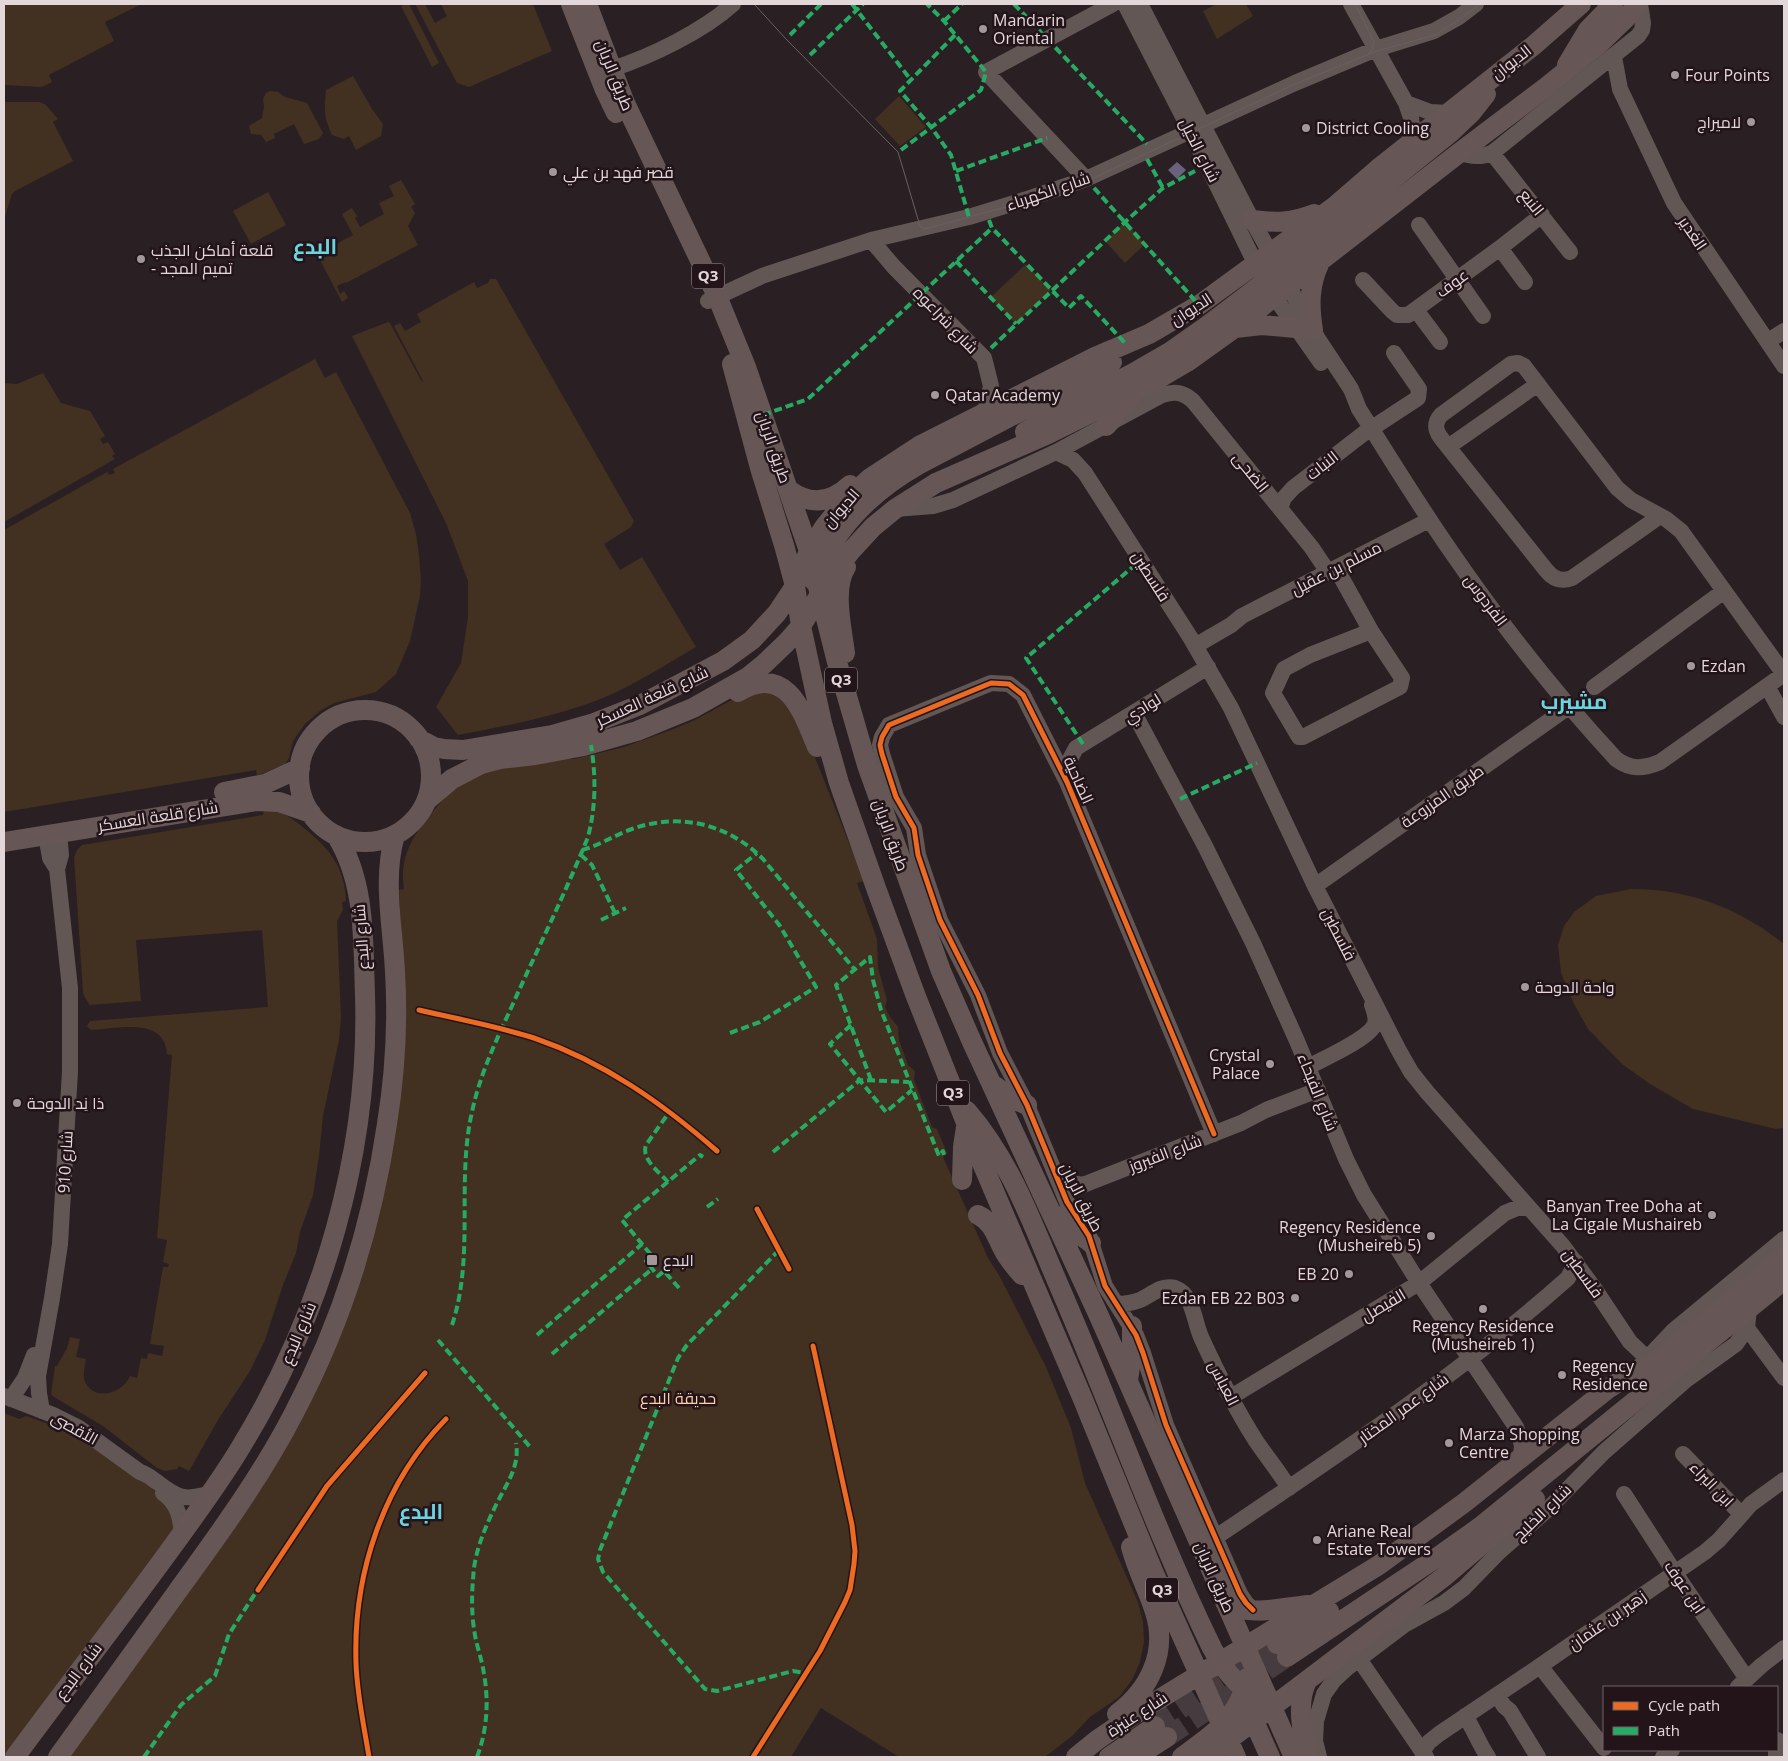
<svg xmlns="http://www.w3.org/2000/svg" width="1788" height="1761" viewBox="0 0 1788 1761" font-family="'Open Sans',Cairo,sans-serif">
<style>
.green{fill:#423020}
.water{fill:#6a617c}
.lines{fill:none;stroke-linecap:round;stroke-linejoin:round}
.major-tunnel{stroke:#463b3e;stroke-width:20;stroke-dasharray:20 10;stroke-linecap:butt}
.minor{stroke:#635756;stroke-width:16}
.major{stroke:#665756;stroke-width:20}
.tram{stroke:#69605f;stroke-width:1}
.quiet{stroke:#26ab63;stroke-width:4;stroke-dasharray:8 4;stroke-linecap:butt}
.cycleway-casing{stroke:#231419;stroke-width:8}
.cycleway{stroke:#ed6a23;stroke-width:5}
.poi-dot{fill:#a2979a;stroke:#231419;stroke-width:2}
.labels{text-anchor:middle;stroke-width:5;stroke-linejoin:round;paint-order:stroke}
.shield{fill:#231419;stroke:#a99ca0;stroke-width:1}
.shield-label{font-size:15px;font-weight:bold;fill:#e3d7da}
.poi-label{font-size:16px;fill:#e3d7da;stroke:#231419;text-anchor:start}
.street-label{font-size:16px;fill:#e3d7da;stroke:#231419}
.park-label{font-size:16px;fill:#fecea5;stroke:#231419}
.district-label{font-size:21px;font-weight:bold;fill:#6ad5e1;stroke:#231419}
</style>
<rect width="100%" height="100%" fill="#2a2023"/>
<!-- green -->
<path class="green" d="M4 4H142L105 22 114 41 49 75 52 82 42 87 4 85Z
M404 4H409L439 63 432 67 401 6Z
M415 4H425L435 23 447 16 441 4H533L552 51 469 87 457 83Z
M1217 4H1246L1253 16 1217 39 1203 11Z
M353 76 372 109 383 124 381 136 356 150 349 136 344 139 332 135C324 118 324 109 326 90Z
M270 91 278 92 285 97 307 103 323 133 319 139 304 144 294 124 274 134 275 138 266 142 261 135 251 134 249 126 262 118 264 107 263 99 266 93Z
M899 96 926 127 900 146 875 119Z
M4 102H40L46 105 58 119 53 122 73 161 15 191 12 194 4 220Z
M401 180 415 204 411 207 415 213 408 226 418 245 346 283 345 282 337 286 340 294 344 291 348 298 342 302 320 260 329 255 327 249 353 235 342 214 352 208 357 216 355 218 360 227 384 214 379 203 394 196 389 186Z
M268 192 286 225 251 244 233 211Z
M1125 222 1145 244 1125 263 1105 241Z
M1026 264 1051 290 1016 324 990 298Z
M490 279H496L634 521 631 527 604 544 620 570 642 557 696 647C660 668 624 692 584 705 543 719 500 727 458 735L436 707 461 663 468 617V581L446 523 352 336 388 322 390 323 422 382 423 381 394 326 400 323 405 331 421 322 417 314 474 282 477 288 488 283Z
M315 359 325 378 336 372 410 513 416 534 419 555 421 581 420 596 410 641 396 674 376 692 334 703 320 711 305 724 293 741 289 758 285 764 257 776 256 770 4 812V530L107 472 109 475 115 473 113 469Z
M43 373 61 403 90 411 105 436 100 439 103 444 108 442 115 454 112 456 115 459 4 522V383L17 384Z
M780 691 814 755 864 881 857 883 877 939 878 968 887 1000 885 1007 890 1017 898 1027 899 1040 908 1065 915 1071 914 1080 932 1127 937 1129 947 1153 943 1157 988 1258 999 1275 1046 1367 1071 1428 1085 1483 1138 1602 1143 1622 1144 1642 1140 1662 1132 1680 1119 1697 1090 1717 1072 1736 1045 1757H899L821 1708 791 1757H68L192 1585 368 1257 385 1190 397 1121 404 990 399 890 404 889C397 848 424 822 449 793L456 787 487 769 550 758 574 759 624 747 671 730 695 720 739 696Z
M264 809C281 810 292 818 305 829 330 849 345 868 346 901L342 902 343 910 337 921 341 1018 339 1040 323 1116 319 1156 313 1195 300 1232 296 1253 283 1285 265 1340 250 1371 218 1420 189 1471 179 1466 177 1469 165 1471 157 1468 103 1426 54 1397 51 1394 55 1366H57L67 1348 70 1337 80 1339 76 1357 86 1359C85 1365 83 1372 84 1379 91 1402 122 1395 130 1376L137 1378 141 1358 147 1359 148 1353 162 1356 164 1346 150 1344 163 1267H168L169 1264 163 1262 167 1240 157 1238 172 1055 167 1054C165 1016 116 1029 91 1030L87 1026 90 1021 268 1007 262 930 136 940 141 1001 89 1005C88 1000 84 998 83 992L74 857 77 850 82 845 263 815Z
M1631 889C1689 889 1739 908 1784 944V1128L1776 1129 1693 1109 1650 1084 1622 1064 1588 1029 1573 1002 1561 973 1558 945 1564 926 1574 912 1596 896Z
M4 1413 19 1419 26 1416 66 1430 81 1438 108 1455 167 1500 176 1526 5 1757H4Z"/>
<!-- water -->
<path class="water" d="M1177 162 1186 170 1177 179 1168 170Z"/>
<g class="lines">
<!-- major-tunnel -->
<path class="major-tunnel" d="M1155 1726 1277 1644
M1167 1737 1287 1657"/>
<!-- minor -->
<path class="minor" d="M1125 4 1191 132 1260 273 1274 296 1321 363
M1140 4 1252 220 1318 339 1351 389 1359 409C1389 456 1418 504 1450 550 1500 623 1556 694 1616 759 1631 770 1643 769 1660 762L1784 674
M1351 4 1406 103 1411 118 1414 141
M1614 57 1620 89 1674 203 1784 366
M612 69C652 56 703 31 733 4
M1406 103 1430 112 1449 113
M1459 153C1471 156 1480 158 1492 153L1638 36 1642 30 1643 23 1640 4
M1492 153 1570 252
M1086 179 986 72 1113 4
M1419 225 1483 316
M871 240 894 267 984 358 991 386 985 412
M1500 248 1525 282
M1363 280 1392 311 1397 315H1408L1500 248 1542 215
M708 301 762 276 871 240 969 217 1024 200 1086 179 1295 83 1376 49 1434 31 1459 17 1476 4
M1416 310 1440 342
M1768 341 1784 331
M1448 447 1538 384
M1056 452 1073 460 1085 473 1190 637 1231 708 1315 886 1398 1049 1411 1072 1427 1092 1563 1246 1594 1288 1630 1342 1647 1358
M1280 508 1284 498 1293 488 1363 434 1418 398 1419 389 1394 353
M895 509 933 506 953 500 1056 452 1162 395C1175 391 1183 392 1193 401L1312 548 1328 572
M1660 516 1572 578C1561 582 1553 579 1546 570L1441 438C1435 430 1434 423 1441 415L1511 364 1518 363 1524 366 1617 488 1631 500 1666 519 1681 531 1784 674
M1336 568 1371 631 1402 678 1400 687 1303 737H1299L1273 693 1284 669 1310 655 1371 631
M1195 646 1231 625 1242 616 1429 520
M1767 686 1784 717
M1594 687 1724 591
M1134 713 1205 846 1253 943 1297 1041 1346 1159 1364 1195 1419 1283 1516 1427 1522 1445 1521 1457
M1067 781 1068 763 1076 748 1208 667
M46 835 50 858 57 869
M1315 886 1570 706
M1308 1067C1323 1059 1369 1039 1375 1024 1377 1017 1374 1011 1372 1005
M1214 1134 1067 782 1023 695 1009 684 991 683 889 725 882 737 880 745 882 754 896 797 914 828 918 855 940 920 978 995 1000 1053 1027 1105 1067 1202 1089 1236 1105 1286 1136 1335 1143 1353 1166 1425 1240 1594 1246 1603 1253 1610
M1057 1177 1070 1183 1083 1185 1241 1123 1266 1110 1318 1090
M1117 1304C1125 1304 1132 1303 1140 1300 1151 1295 1162 1284 1175 1288 1193 1294 1194 1321 1201 1337 1217 1372 1235 1408 1256 1441 1267 1457 1279 1472 1289 1488
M1747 1328 1784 1378
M1640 1366 1673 1331 1784 1239
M4 1396 53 1415 79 1428 140 1472C147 1474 151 1478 157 1482 179 1499 185 1501 212 1493
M1231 1397 1419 1283 1505 1213 1517 1208H1529
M11 1399 25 1378 34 1355
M42 1411 39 1393 38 1376 52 1298 60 1244 70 1071V988L57 869 61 855 59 833
M1683 1454 1741 1514
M163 1493C178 1504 180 1516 182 1533
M1624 1494 1675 1573 1747 1679
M1216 1537C1336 1456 1459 1375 1568 1278L1576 1262
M1359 1659 1426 1757
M1540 1666 1604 1748
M1738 1687 1762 1665 1784 1648
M1497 1695 1504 1706 1510 1711 1538 1757
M1465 1716C1474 1729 1479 1744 1488 1757
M1777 1740 1784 1744
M1422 1752 1429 1742 1439 1734 1540 1666 1705 1552 1719 1540 1751 1504 1784 1480
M1319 1757 1315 1741 1316 1721 1324 1694 1334 1680 1347 1668 1404 1625 1444 1603 1464 1588 1499 1552 1547 1510 1604 1452 1686 1380 1736 1344 1747 1328 1749 1309
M1663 1757 1672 1750
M1776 1757V1750"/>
<!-- major -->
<path class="major" d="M571 4 605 90 616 113
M587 4 625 103 717 296 746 367 809 551 837 662 867 765 941 971 972 1042 1099 1316 1294 1757
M1567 65 1588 30 1613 4
M1252 220C1276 223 1291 223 1314 214
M1273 285 1274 278 1280 270 1450 133 1471 113 1486 94
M1235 328 1262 325 1296 328
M1313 330C1309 305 1309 285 1320 262
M732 364 760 468 784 545 795 586 801 626 822 723 839 783 876 888 915 994 982 1163 1082 1397 1153 1571 1236 1757
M1106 426 1131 398
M1025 432 1074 404 1137 371 1170 352 1207 326 1270 278 1274 268 1271 253
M789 490C810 506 831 503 850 485
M814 581C832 530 872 491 918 465L1101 369 1112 362
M845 653C842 628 832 589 846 567
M738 692C787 663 802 711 817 747
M299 776a66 66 0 1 1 132 0a66 66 0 1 1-132 0Z
M419 739 434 747 444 749 463 750 552 735 594 723 640 705 723 661 752 640 777 613 795 586 809 551 825 526 846 500 870 478 919 446 1095 357 1149 334 1199 305 1335 206 1380 167 1533 46 1581 4
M224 792 265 784 300 768
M426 801 452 779 481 764 500 759 535 755 584 746 637 731 693 708 748 677 764 664 786 643 801 626 828 581 850 552 873 527 895 509 936 483 1048 434 1153 382 1187 362 1233 329 1459 153 1545 88 1597 46 1626 18 1638 4
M4 842 257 801 279 802 311 813
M995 1086 1011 1098 1027 1105
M967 1111C1012 1163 1033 1226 1060 1288 1112 1408 1155 1531 1212 1648 1226 1675 1245 1694 1272 1707
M962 1180 963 1147 966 1127
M978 1215C993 1222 996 1236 1003 1249 1008 1259 1015 1267 1022 1275
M1058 1216 1074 1230 1091 1243
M1645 1372 1784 1257
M1128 1380 1132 1353V1326
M1225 1602C1248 1618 1282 1607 1309 1605
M1277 1644 1329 1611
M1287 1657 1442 1554 1480 1527 1784 1280
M1307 1681C1296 1702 1302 1735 1309 1757
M1248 1712 1254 1721 1270 1757
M1117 1714C1149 1690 1168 1653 1155 1612 1148 1590 1137 1570 1131 1547
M15 1757C68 1685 123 1615 175 1543 198 1511 222 1479 242 1445 323 1312 370 1151 365 995 363 941 366 882 336 835
M58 1757C98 1702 137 1647 177 1592 219 1534 261 1477 294 1413 342 1322 372 1226 387 1124 395 1074 398 1022 395 972 393 927 382 879 395 835
M1076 1757 1097 1740 1135 1714 1379 1565 1464 1503 1609 1388 1626 1377 1654 1364
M1109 1757 1155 1726
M1136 1757 1167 1737
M1182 1757C1213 1734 1239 1719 1247 1678
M1206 1757 1445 1576 1535 1499"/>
<!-- tram -->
<path class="tram" d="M754 4 786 39 898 152 920 226 925 229 1024 202 1087 181 1295 84 1377 51 1435 35 1460 19 1480 4
M1355 4 1374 42 1372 50 1366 56"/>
<!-- quiet -->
<path class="quiet" d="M852 4 911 80
M1014 4 1147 144
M944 21 962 4
M790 35 821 4
M955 35 900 91 931 127 951 155 969 217
M810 55 863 4
M901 150 981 90 986 72 944 21 927 4
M1147 159 1163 188
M956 171 1047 138
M1086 179 1199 305
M989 220 992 228 1069 308 1081 296 1126 344
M956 261 1016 324
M991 348 1125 222 1163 188 1195 171
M763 415 808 399 992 228
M1083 744 1026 658 1141 560
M1180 799 1257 763
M582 850C600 845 615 835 632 829 680 812 728 824 763 859L855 970
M581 855 592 865 615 913
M601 920 626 908
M851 1025 830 1044 886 1112 912 1090
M730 1033 760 1022 816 987 780 926 736 870 757 853
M871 1080 836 985 870 957 873 980 881 1010 939 1156 943 1151 944 1155
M773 1152 860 1080 909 1082
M668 1182C659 1172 641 1159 646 1145L670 1111
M707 1207 718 1199
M779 1250 687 1345 678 1358 600 1550 598 1559 603 1572 705 1689 717 1691 793 1671 806 1673
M679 1288 664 1271 658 1276 646 1261 652 1256 622 1220 700 1155 703 1157
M452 1325C475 1256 456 1182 472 1112 480 1074 496 1041 512 1006 537 950 565 894 588 837 596 806 596 776 591 745
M537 1335 642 1244
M438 1340 531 1448
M552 1354 652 1269
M144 1757 181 1705 215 1676 229 1634 260 1586
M477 1757C487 1731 489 1702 484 1674 482 1659 476 1645 474 1629 471 1609 472 1588 474 1568 477 1546 487 1523 497 1503 507 1483 520 1466 516 1443"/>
<defs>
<path id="cycleway" d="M419 1010C457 1019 497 1026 534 1038 604 1062 662 1103 717 1151
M1214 1134 1067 782 1023 695 1009 684 991 683 889 725 882 737 880 745 882 754 896 797 914 828 918 855 940 920 978 995 1000 1053 1027 1105 1067 1202 1089 1236 1105 1286 1136 1335 1143 1353 1166 1425 1240 1594 1246 1603 1253 1610
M757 1209 789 1269
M258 1590 327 1486 425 1373
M369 1757C364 1726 357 1695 356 1663 353 1574 383 1483 446 1419
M753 1757 820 1651 845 1602 850 1590 854 1564 855 1551 852 1525 813 1346"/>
</defs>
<!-- cycleway casing -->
<use href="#cycleway" class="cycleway-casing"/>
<!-- cycleway -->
<use href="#cycleway" class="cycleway"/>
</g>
<!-- markers -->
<g class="poi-dot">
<circle cx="983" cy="29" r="5"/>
<circle cx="1675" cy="75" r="5"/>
<circle cx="1751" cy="122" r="5"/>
<circle cx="1306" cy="128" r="5"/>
<circle cx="553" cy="172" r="5"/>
<circle cx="141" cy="259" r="5"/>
<circle cx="935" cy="395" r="5"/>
<circle cx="1691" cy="666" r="5"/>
<circle cx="1525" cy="987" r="5"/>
<circle cx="1270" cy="1064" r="5"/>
<circle cx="17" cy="1103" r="5"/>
<circle cx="1712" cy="1215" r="5"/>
<circle cx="1431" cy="1236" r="5"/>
<rect x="646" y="1254" width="12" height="12" rx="2.5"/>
<circle cx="1349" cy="1274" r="5"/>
<circle cx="1295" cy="1298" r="5"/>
<circle cx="1483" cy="1309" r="5"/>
<circle cx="1562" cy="1375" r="5"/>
<circle cx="1449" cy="1443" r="5"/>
<circle cx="1317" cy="1540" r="5"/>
</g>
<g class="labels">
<!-- shield labels -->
<g class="shield">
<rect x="692" y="263.5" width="32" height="25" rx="4"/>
<rect x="825" y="667.5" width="32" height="25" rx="4"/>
<rect x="937" y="1080.5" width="32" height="25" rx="4"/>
<rect x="1146" y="1577.5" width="32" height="25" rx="4"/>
</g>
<g class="shield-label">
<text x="708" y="281">Q3</text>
<text x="841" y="685">Q3</text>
<text x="953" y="1098">Q3</text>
<text x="1162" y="1595">Q3</text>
</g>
<!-- poi labels -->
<g class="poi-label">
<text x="993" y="26">Mandarin<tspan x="993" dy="18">Oriental</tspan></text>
<text x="1685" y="81">Four Points</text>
<text x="1741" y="128" text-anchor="end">لاميراج</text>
<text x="1316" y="134">District Cooling</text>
<text x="563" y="178">قصر فهد بن علي</text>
<text x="151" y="256">قلعة أماكن الجذب<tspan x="151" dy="18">- تميم المجد</tspan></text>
<text x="945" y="401">Qatar Academy</text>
<text x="1701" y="672">Ezdan</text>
<text x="1535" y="993">واحة الدوحة</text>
<text x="1260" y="1061" text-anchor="end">Crystal<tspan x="1260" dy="18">Palace</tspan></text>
<text x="27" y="1109">ذا نِد الدوحة</text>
<text x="1702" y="1212" text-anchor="end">Banyan Tree Doha at<tspan x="1702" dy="18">La Cigale Mushaireb</tspan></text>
<text x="1421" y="1233" text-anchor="end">Regency Residence<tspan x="1421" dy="18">(Musheireb 5)</tspan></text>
<text x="663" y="1266">البدع</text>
<text x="1339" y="1280" text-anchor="end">EB 20</text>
<text x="1285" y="1304" text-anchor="end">Ezdan EB 22 B03</text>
<text x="1483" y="1332" text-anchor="middle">Regency Residence<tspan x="1483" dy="18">(Musheireb 1)</tspan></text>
<text x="1572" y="1372">Regency<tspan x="1572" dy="18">Residence</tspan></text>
<text x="1459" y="1440">Marza Shopping<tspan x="1459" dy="18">Centre</tspan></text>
<text x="1327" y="1537">Ariane Real<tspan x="1327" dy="18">Estate Towers</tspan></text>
</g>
<!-- street labels -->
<g class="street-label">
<text transform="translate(1511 62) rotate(-38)" y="6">الديوان</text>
<text transform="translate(615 75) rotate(68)" y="6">طريق الريان</text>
<text transform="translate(1200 150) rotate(63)" y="6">شارع الخيل</text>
<text transform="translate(1048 191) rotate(-19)" y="6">شارع الكهرباء</text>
<text transform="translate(1532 202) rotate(51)" y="6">النبع</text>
<text transform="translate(1693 233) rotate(56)" y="6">الغدير</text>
<text transform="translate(1452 283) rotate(-36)" y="6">عوف</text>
<text transform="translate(1191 309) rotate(-33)" y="6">الديوان</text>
<text transform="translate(946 320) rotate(46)" y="6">شارع شراعوه</text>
<text transform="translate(774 447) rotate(71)" y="6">طريق الريان</text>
<text transform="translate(1322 465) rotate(-38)" y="6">النبات</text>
<text transform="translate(1251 472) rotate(51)" y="6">الضحى</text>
<text transform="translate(841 508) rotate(-49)" y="6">الديوان</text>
<text transform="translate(1336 568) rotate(-27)" y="6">مسلم بن عقيل</text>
<text transform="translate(1151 576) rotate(57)" y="6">فلسطين</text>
<text transform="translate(1486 600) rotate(53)" y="6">الفردوس</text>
<text transform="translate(652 696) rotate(-25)" y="6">شارع قلعة العسكر</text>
<text transform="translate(1142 708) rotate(-32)" y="6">لوادي</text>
<text transform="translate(1079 780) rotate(66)" y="6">الضاحية</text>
<text transform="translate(1442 796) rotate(-35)" y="6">طريق المزروعة</text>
<text transform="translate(158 816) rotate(-9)" y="6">شارع قلعة العسكر</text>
<text transform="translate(891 835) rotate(70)" y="6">طريق الريان</text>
<text transform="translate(1339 934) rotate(63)" y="6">فلسطين</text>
<text transform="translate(361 937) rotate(-94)" y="6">شارع البدع</text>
<text transform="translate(1318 1092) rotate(68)" y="6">شارع الفيحاء</text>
<text transform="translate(1165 1153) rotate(-21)" y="6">شارع الفيروز</text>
<text transform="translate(65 1162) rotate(-87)" y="6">شارع 910</text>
<text transform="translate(1082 1197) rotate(63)" y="6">طريق الريان</text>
<text transform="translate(1583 1273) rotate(54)" y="6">فلسطين</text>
<text transform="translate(1383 1305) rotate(-31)" y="6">الفيصل</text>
<text transform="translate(298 1333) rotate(-67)" y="6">شارع البدع</text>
<text transform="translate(1224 1383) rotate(63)" y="6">العباس</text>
<text transform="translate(1403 1408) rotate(-36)" y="6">شارع عمر المختار</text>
<text transform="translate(75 1428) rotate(29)" y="6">الأقصى</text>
<text transform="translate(1712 1484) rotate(46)" y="6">ابن البراء</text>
<text transform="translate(1542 1512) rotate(-44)" y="6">شارع الخليج</text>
<text transform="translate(1215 1577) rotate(66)" y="6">طريق الريان</text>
<text transform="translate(1685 1587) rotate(56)" y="6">ابن عوف</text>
<text transform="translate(1607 1620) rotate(-35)" y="6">زهير بن عثمان</text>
<text transform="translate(78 1671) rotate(-53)" y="6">شارع البدع</text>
<text transform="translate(1137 1714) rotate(-33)" y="6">شارع عنيزة</text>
</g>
<!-- park labels -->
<g class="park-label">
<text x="678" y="1404">حديقة البدع</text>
</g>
<!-- district labels -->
<g class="district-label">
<text x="315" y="254">البدع</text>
<text x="1574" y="709">مشيرب</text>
<text x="421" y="1519">البدع</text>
</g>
</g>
<!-- border -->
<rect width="1788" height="1761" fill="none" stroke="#e3d7da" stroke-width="10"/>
<!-- legend -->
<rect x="1603" y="1686" width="175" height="65" fill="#231419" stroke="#706266"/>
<rect x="1613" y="1702" width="25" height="8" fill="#ed6a23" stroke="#706266"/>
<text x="1648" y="1711" font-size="15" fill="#e3d7da">Cycle path</text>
<rect x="1613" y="1727" width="25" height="8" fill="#26ab63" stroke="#706266"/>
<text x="1648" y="1736" font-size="15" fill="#e3d7da">Path</text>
</svg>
